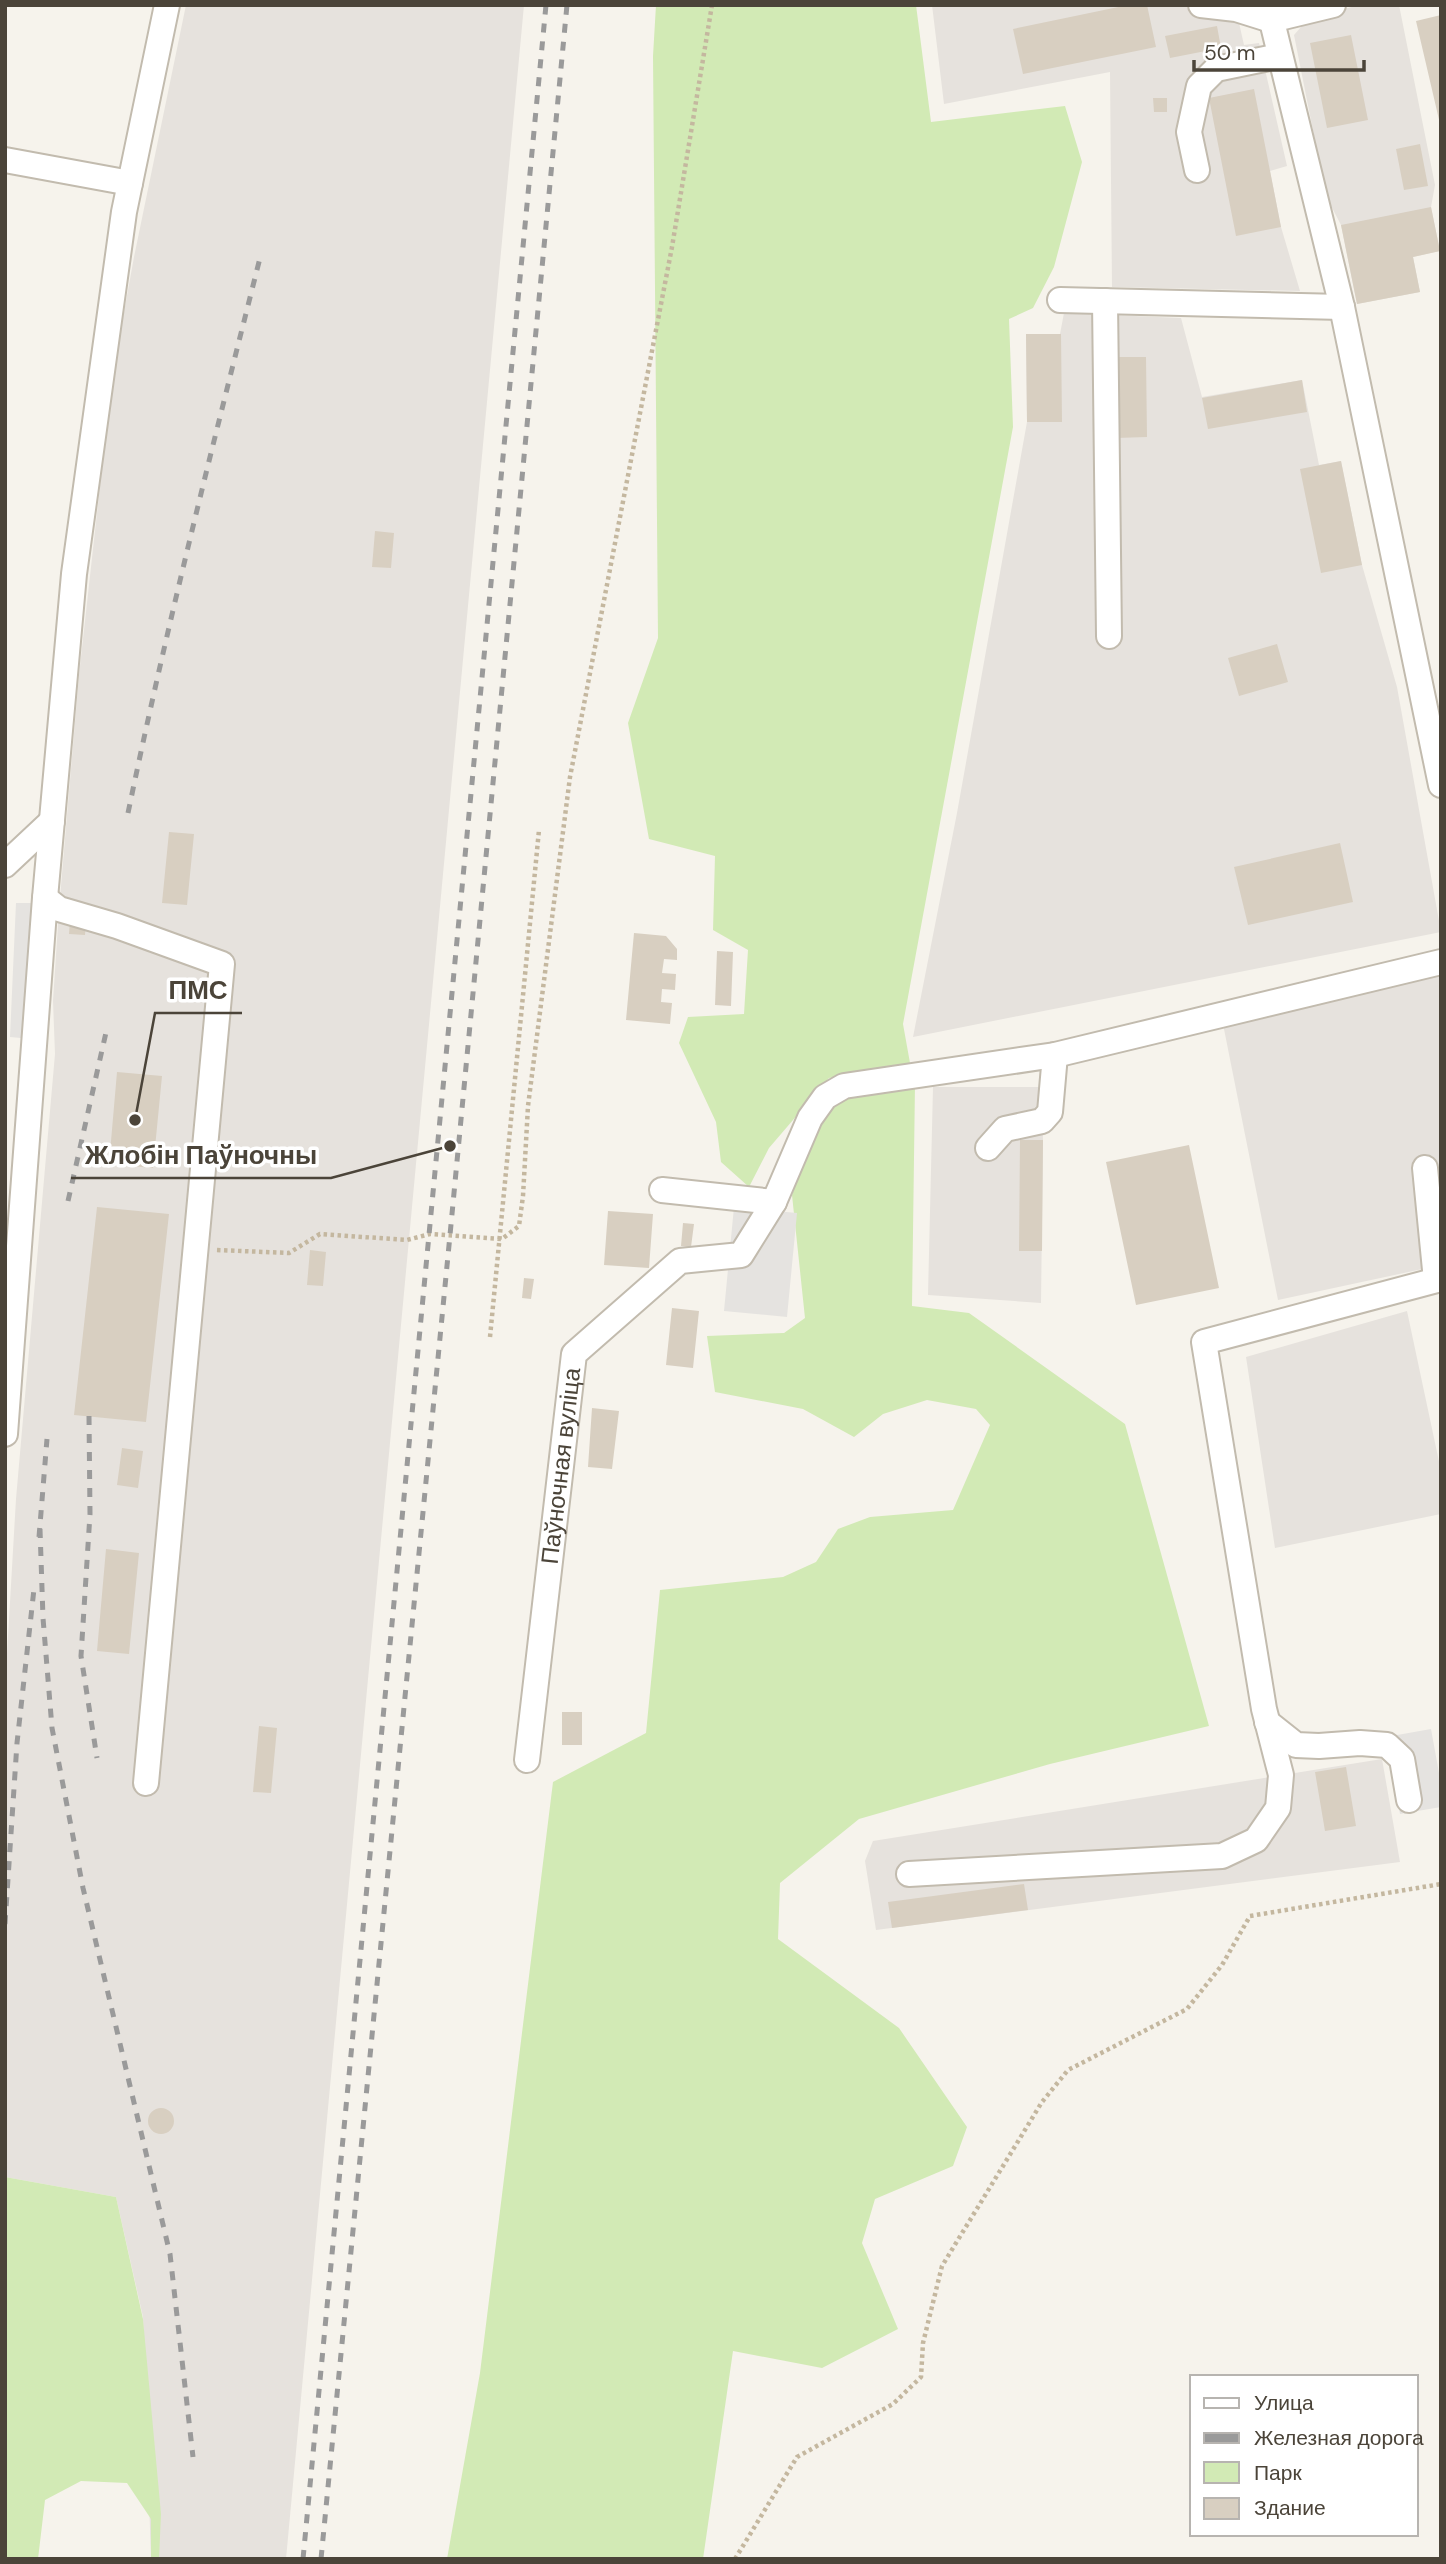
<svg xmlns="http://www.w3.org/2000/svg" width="1446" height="2564" viewBox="0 0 1446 2564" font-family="'DM Sans',sans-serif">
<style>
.industrial{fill:#e6e2dd}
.green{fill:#d2eab5}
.parking{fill:#e5e3e0}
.building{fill:#d8cfc1}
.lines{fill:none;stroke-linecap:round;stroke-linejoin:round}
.minor-casing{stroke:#c2bbae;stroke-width:28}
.path{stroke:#c4b79f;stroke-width:4.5;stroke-dasharray:3.5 3.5;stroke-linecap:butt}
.minor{stroke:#fff;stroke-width:24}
.rail{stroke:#9a9a9a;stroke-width:5;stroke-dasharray:9 9;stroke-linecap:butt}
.labels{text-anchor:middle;stroke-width:7;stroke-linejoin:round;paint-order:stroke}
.street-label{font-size:24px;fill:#4b4439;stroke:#fff}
.leader{fill:none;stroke:#4b4439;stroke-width:2.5}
.callout-dot{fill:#4b4439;stroke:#fff;stroke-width:2.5}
.callout-label{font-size:26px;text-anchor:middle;font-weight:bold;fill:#4b4439;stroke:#fff;stroke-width:7;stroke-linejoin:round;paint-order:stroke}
</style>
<rect width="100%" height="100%" fill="#f6f3ec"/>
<!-- industrial -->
<path class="industrial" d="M186 5H524L286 2559H151L143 2317 116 2197 5 2177V1688L16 1499 55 1054 53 1001 59 909 79 675 112 378 134 257Z
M932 5H1235L1244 45 1259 43 1287 166 1270 171 1281 227 1300 291 1112 287 1110 72 944 104Z
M1359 5H1399L1435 185 1431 207 1440 251 1413 257 1420 292 1357 304 1341 225 1326 196 1294 35 1308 19Z
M1064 313 1181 318 1202 397 1302 380 1319 465 1341 461 1362 565 1397 687 1441 932 913 1037 957 813 1027 422 1026 334H1060Z
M1441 971V1265L1278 1300 1220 1009Z
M933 1087H1041L1043 1140 1041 1303 928 1295Z
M1407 1311 1441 1471V1514L1275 1548 1246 1357Z
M1382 1759 1400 1862 876 1930 865 1861 873 1841Z"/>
<!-- green -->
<path class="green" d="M656 5H916L931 122 1065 106 1082 162 1054 267 1033 308 1009 319 1013 427 903 1024 910 1063 829 1078 769 1148 749 1187 721 1162 716 1122 679 1043 688 1017 744 1014 748 950 713 930 715 856 649 839 628 723 658 638 653 56Z
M915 1084 912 1306 969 1313 1125 1424 1209 1726 1050 1764 859 1819 780 1883 778 1939 899 2028 967 2127 953 2166 875 2199 862 2243 898 2329 822 2368 733 2351 703 2559H447L480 2373 553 1782 646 1733 660 1590 783 1577 816 1562 838 1529 870 1517 953 1510 990 1425 976 1409 927 1400 883 1414 854 1437 803 1409 715 1392 707 1336 784 1333 805 1318 792 1195 816 1126 832 1104 851 1092Z
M5 2177 116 2197 143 2319 161 2514 159 2559H151V2519L127 2483 81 2481 45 2500 38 2559H5Z"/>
<!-- parking -->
<path class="parking" d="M16 903H37L31 1039 10 1037Z
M734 1207 797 1213 787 1317 724 1311Z
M1431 1729 1441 1784V1807L1400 1814 1386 1737Z"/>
<!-- building -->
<path class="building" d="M1128 5H1147L1156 47 1023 74 1013 29Z
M1441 15V124H1440L1416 21Z
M1217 26 1221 48 1170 58 1165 36Z
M1351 35 1368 120 1327 128 1310 43Z
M1254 89 1281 227 1236 236 1209 98Z
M1153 98H1167V112H1154Z
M1420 144 1428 186 1404 190 1396 149Z
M1431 207 1440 251 1413 257 1420 292 1357 304 1341 225Z
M1026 334H1061L1062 422H1027Z
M1115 357H1146L1147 437 1116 438Z
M1302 380 1307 412 1208 429 1202 398Z
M1341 461 1362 565 1321 573 1300 469Z
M375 531 394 533 391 568 372 567Z
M1277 644 1288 682 1239 696 1228 658Z
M169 832 194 834 187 905 162 903Z
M1340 843 1353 902 1248 925 1234 867Z
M70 920 86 921 85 935 69 934Z
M634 933 666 936 677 949V960L664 959 662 973 676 974 675 990 662 989 661 1002 672 1003 670 1024 626 1020Z
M717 951 733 952 731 1006 715 1005Z
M117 1072 162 1076 153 1168 109 1164Z
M1020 1140H1043L1042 1251H1019Z
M1189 1145 1219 1288 1136 1305 1106 1162Z
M97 1207 169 1214 146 1422 74 1415Z
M608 1211 653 1214 649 1268 604 1265Z
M683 1223 694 1224 691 1247 681 1246Z
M310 1250 326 1252 323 1286 307 1285Z
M524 1278 534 1279 531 1299 522 1298Z
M672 1308 699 1311 693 1368 666 1365Z
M592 1408 619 1411 612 1469 588 1467Z
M122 1448 143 1451 138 1488 117 1485Z
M106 1549 139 1553 129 1654 97 1651Z
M562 1712H582V1745H562Z
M259 1726 277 1728 271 1793 253 1792Z
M1346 1767 1356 1826 1325 1831 1315 1772Z
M1024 1884 1028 1910 892 1928 888 1902Z
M148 2121a13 13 0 1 1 26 0a13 13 0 1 1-26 0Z"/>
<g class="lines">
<defs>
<g id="minor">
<path d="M1201 5 1236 9 1271 20 1333 5"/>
<path d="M1268 5 1342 307 1441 785"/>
<path d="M5 160 130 183"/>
<path d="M1197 170 1189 132 1199 86 1216 69 1279 56"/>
<path d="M1060 300 1342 307"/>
<path d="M1105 301 1109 636"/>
<path d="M5 865 52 821"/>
<path d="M45 898 59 909 117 926 222 964 146 1783"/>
<path d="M988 1148 1005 1129 1042 1121 1050 1112 1055 1055"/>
<path d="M1425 1168 1436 1280"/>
<path d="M662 1190 774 1202"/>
<path d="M5 1434 45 898 74 574 124 212 167 5"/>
<path d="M1267 1722 1296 1745 1319 1746 1360 1743 1387 1745 1402 1759 1409 1800"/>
<path id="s1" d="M527 1760 574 1354 680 1261 741 1255 774 1202 810 1118 825 1097 844 1086 1055 1055 1441 962"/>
<path d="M909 1874 1222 1856 1256 1840 1278 1808 1281 1775 1264 1709 1204 1342 1441 1279"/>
</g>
</defs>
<!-- minor casing -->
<use href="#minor" class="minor-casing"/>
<!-- path -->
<path class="path" d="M217 1250 289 1253 320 1234 407 1240 430 1234 502 1239 519 1226 523 1196 528 1106 570 777 672 247 712 5
M490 1337 539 830
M735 2559 797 2457 893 2404 921 2377 923 2343 942 2266 1042 2102 1068 2070 1187 2009 1222 1965 1250 1916 1441 1884"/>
<!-- minor -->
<use href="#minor" class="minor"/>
<!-- rail -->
<path class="rail" d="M128 813C167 625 214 440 261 254
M68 1201 107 1028
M89 1416 90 1514 81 1656 97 1758
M40 1529 43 1618 52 1728 83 1888 170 2254 193 2457
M39 1537 47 1439
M5 1924 17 1743 34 1589
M303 2559 546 5
M321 2559 450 1235 567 5"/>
</g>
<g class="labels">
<!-- street labels -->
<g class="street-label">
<text dy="8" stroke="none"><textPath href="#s1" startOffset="296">Паўночная вуліца</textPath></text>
</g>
</g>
<!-- callouts -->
<path class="leader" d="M135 1120L155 1013H242M450 1146L331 1178H71"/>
<g class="callout-dot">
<circle cx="135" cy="1120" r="7"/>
<circle cx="450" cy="1146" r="7"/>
</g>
<g class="callout-label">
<text x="198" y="999">ПМС</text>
<text x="201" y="1164">Жлобін Паўночны</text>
</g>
<!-- border -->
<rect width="1446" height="2564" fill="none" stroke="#4b4439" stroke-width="14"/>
<!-- legend -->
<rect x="1190" y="2375" width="228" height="161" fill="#ffffff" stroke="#b7b4b0" stroke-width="2"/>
<rect x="1204" y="2398" width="35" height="10" fill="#ffffff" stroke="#b7b4b0" stroke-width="2"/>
<text x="1254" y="2410" font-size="21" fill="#4b4439">Улица</text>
<rect x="1204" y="2433" width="35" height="10" fill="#9a9a9a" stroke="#b7b4b0" stroke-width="2"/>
<text x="1254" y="2445" font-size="21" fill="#4b4439">Железная дорога</text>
<rect x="1204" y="2462" width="35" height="21" fill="#d2eab5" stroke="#b7b4b0" stroke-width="2"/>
<text x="1254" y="2480" font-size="21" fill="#4b4439">Парк</text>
<rect x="1204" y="2498" width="35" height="21" fill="#d8cfc1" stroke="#b7b4b0" stroke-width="2"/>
<text x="1254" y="2515" font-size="21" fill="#4b4439">Здание</text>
<!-- scale -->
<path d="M1194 60v10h170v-10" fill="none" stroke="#4b4439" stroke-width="3.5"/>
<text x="1204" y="60" font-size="21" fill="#4b4439" stroke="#ffffff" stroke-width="5" paint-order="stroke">50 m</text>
</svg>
